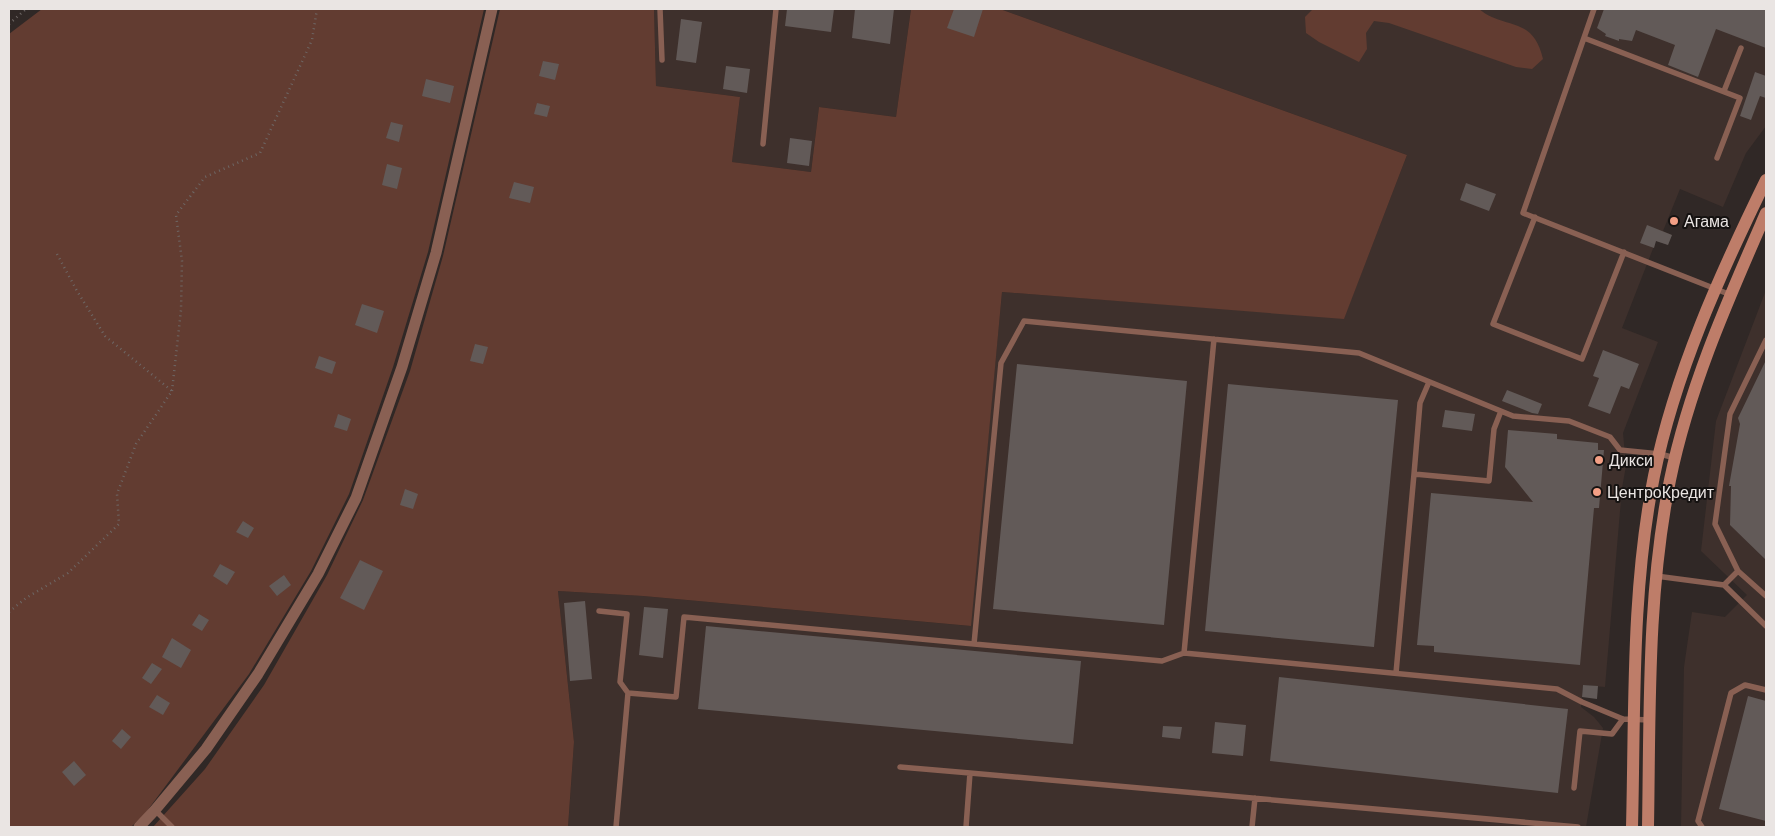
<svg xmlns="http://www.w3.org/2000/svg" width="1775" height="836" viewBox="0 0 1775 836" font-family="Helvetica,sans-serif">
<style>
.built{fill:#3e302c}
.green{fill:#623c31}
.building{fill:#625a58}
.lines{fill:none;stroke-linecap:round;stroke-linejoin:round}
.path{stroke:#6e6765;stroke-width:2.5;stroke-dasharray:1 4;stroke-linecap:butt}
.lane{stroke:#896053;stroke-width:5.5}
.street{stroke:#896053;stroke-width:11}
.secondary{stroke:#be7d69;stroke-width:12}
.poi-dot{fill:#f39f85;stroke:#151211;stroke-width:2}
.labels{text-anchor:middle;stroke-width:4;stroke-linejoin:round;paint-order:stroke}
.poi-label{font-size:16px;fill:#eae5e3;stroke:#151211;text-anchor:start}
</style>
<rect width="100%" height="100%" fill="#302826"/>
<!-- built -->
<path class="built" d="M654 9H911L896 117 819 107 811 172 732 162 740 97 656 86Z
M1000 9H1766V126L1746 153 1723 207 1680 189 1663 231 1672 235 1668 245 1656 241 1622 328 1658 342 1623 433 1626 466 1622 488 1605 687 1583 685 1581 707 1594 717 1603 728 1586 827H568L574 742 558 591 643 596 970 626 1002 292 1344 318 1407 155Z
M1766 290V827H1681L1684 667 1692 612 1725 617 1747 595 1701 551 1716 421Z"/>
<!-- green -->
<path class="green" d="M42 9H484L428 252 393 367 349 494 311 571 249 674 144 815 131 827H9V34Z
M500 9H654L656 86 740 97 732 162 811 172 819 107 896 117 911 9H1000L1407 155 1344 319 1002 292 971 626 643 596 558 591 574 742 568 827H153L205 769 264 685 327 575 363 500 410 371 443 256Z
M1313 9H1479C1504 30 1533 15 1543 59L1532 69 1516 67 1389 23 1374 21 1366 33 1367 49 1359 62 1319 42 1306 33 1305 17Z"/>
<!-- building -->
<path class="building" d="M787 9H834L831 32 785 26Z
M855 9H894L890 44 852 38Z
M954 9H983L974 37 947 28Z
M1604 9H1766V48L1716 29 1698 77 1668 65 1675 45 1636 30 1632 41 1619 39V41L1605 36 1606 34 1597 28Z
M681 19 702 22 696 63 676 60Z
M543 61 559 64 555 80 539 76Z
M726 66 750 69 747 93 723 89Z
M1755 72 1766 76V98L1760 96 1751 120 1740 116Z
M426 79 454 86 450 103 422 96Z
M537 103 550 106 547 117 534 114Z
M391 122 403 125 399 142 386 138Z
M790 138 812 141 809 166 787 163Z
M387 164 402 168 397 189 382 185Z
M514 182 534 187 530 203 509 198Z
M1466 183 1496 194 1489 211 1460 200Z
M1647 225 1672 235 1668 245 1656 241 1654 248 1640 243Z
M362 304 384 311 377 333 355 325Z
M475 344 488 347 483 364 470 361Z
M1603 350 1639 364 1629 389 1621 386 1610 414 1588 406 1599 378 1593 376Z
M319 356 336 362 332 374 315 368Z
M1766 360V560L1730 525 1731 486H1729L1740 424 1738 418Z
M1017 364 1187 381 1164 625 993 609Z
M1228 384 1398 400 1374 647 1205 631Z
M1507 390 1542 404 1538 414 1532 413 1502 401Z
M1445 410 1475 414 1472 431 1442 427Z
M338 414 351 419 347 431 334 427Z
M1508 430 1557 434V439L1598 443V450H1604L1599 508H1594L1580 665 1434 652V646L1417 645 1431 493 1533 502 1505 467Z
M405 489 418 494 413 509 400 505Z
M243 521 254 528 248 538 236 532Z
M360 560 383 571 364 610 340 598Z
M220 564 235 572 227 585 213 576Z
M284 575 291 585 277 596 269 586Z
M585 601 592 679 570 681 564 603Z
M644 607 668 609 663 658 639 655Z
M199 614 209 620 202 631 192 625Z
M706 626 1081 661 1073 744 698 709Z
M172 638 191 650 181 668 162 657Z
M152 663 162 669 151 684 142 678Z
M1279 677 1568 709 1558 793 1270 761Z
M1583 685 1598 686 1597 699 1582 697Z
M157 695 170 703 163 715 149 707Z
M1748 696 1766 701V821L1719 809Z
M1215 722 1246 725 1243 756 1212 753Z
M1163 726 1182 727 1180 739 1162 737Z
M122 729 131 737 121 749 112 741Z
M74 761 86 775 74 786 62 772Z"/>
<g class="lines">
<!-- path -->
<path class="path" d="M9 24 26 9
M172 391 181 310 182 261 176 215 205 177 260 153 312 40 317 9
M9 612 26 598 68 573 119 524 117 494 136 444 172 391 105 336 77 291 57 254"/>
<!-- lane -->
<path class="lane" d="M660 9 662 60
M1594 9 1523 213 1731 295
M1584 38 1740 98 1717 158
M1724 91 1741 48
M763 144 776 9
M1535 217 1493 324 1582 359 1624 252
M1414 474 1420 403 1429 382
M1738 571 1766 596
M1656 576 1724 585 1766 626
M1724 585 1738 571 1715 524 1730 414 1766 340
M599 611 627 614 620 682 628 693
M1184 653 1214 339
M1396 673 1414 474 1489 481 1494 429 1501 411
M1650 720 1623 719 1582 702 1557 689 1184 653 1162 661 974 644 1001 363 1024 321 1359 353 1513 416 1569 421 1610 437 1620 450 1660 454 1675 458
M900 767 970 773
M1574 788 1580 731 1612 734 1623 719
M155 810 172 827
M616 827 628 693 676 697 684 617 974 644
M966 827 970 773 1578 827
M1252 827 1255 798
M1702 827 1698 821 1731 693 1745 685 1766 690"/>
<!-- street -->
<path class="street" d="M139 827 155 810 206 749 258 674 318 574 356 498 402 367 436 253 492 9"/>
<!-- secondary -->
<path class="secondary" d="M1632 827C1635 711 1631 591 1654 476 1675 373 1720 274 1766 180
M1648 827C1650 712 1647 594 1670 480 1689 387 1728 300 1766 213"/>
</g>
<!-- markers -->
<g class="poi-dot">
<circle cx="1674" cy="221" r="5"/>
<circle cx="1599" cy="460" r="5"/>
<circle cx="1597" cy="492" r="5"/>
</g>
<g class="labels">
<!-- poi labels -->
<g class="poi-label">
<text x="1684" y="227">Агама</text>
<text x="1609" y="466">Дикси</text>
<text x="1607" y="498">ЦентроКредит</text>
</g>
</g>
<!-- border -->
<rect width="1775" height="836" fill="none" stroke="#eae5e3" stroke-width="20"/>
</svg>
